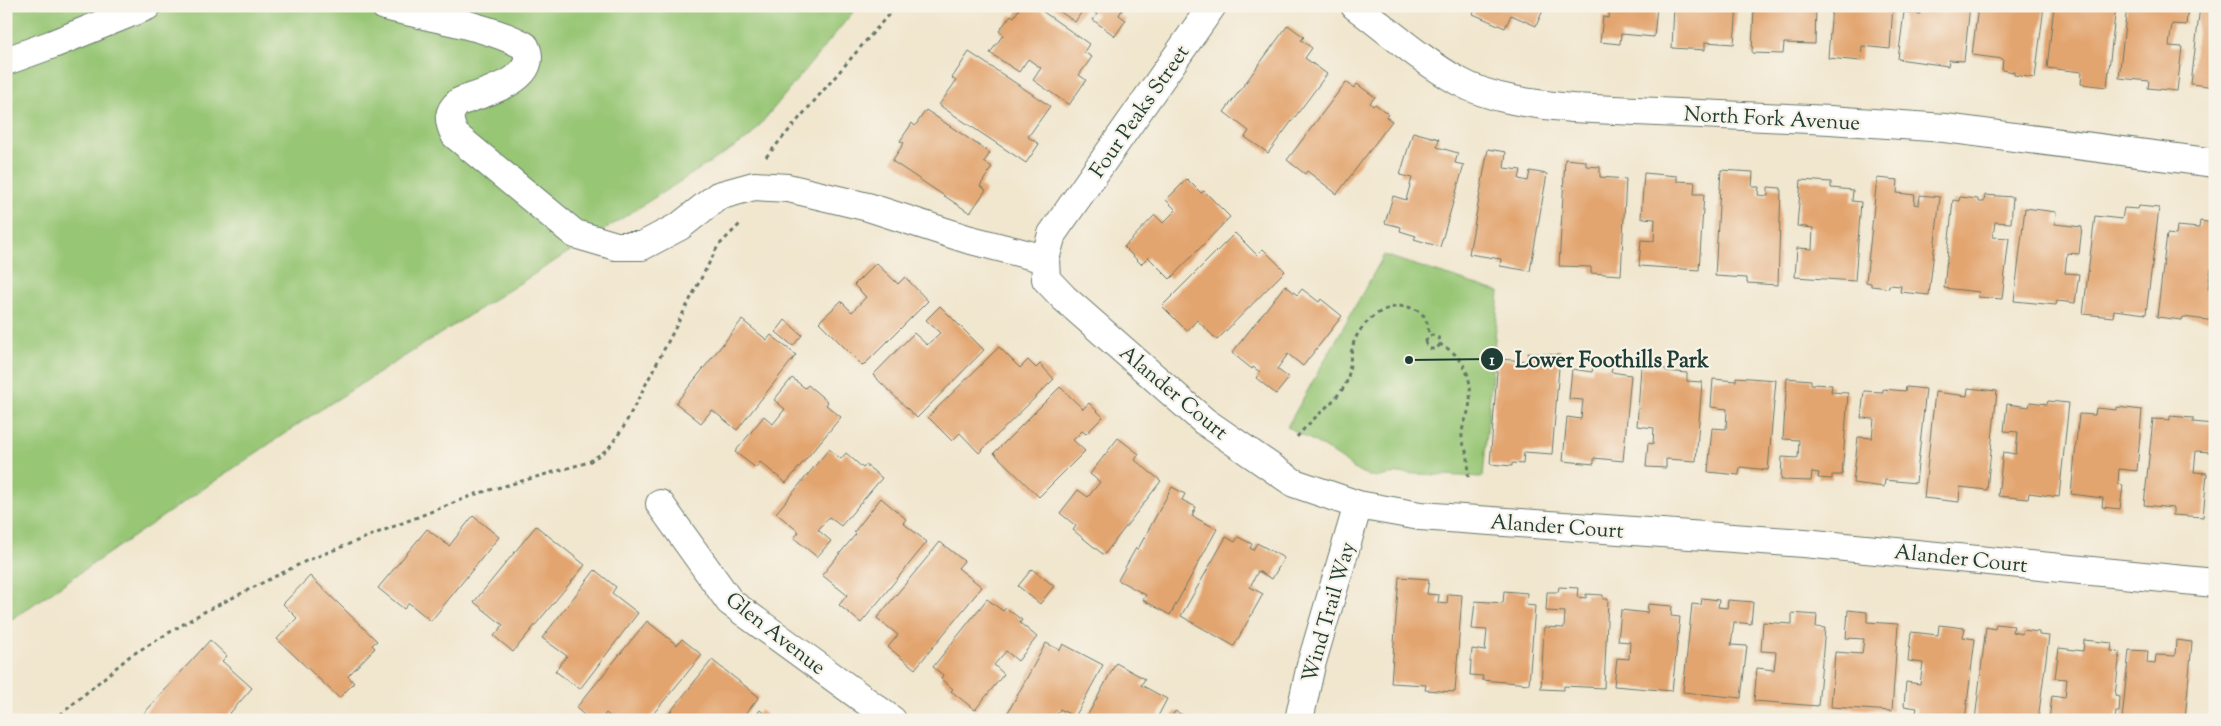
<svg xmlns="http://www.w3.org/2000/svg" width="2221" height="726" viewBox="0 0 2221 726" font-family="'Sorts Mill Goudy',serif">
<style>
.green{fill:#97c675;stroke:#5b8254}
.building{fill:#e3a570}
.lines{fill:none;stroke-linecap:round;stroke-linejoin:round}
.minor-casing{stroke:#68786a;stroke-width:30}
.path{stroke:#68786a;stroke-width:3;stroke-dasharray:4 4;stroke-linecap:butt}
.minor{stroke:#fff;stroke-width:28}
.labels{text-anchor:middle;stroke-width:4.5;stroke-linejoin:round;paint-order:stroke}
.street-label{font-size:21px;fill:#1f3d34;stroke:#f7f3e8}
.leader{fill:none;stroke:#1f3d34;stroke-width:2}
.callout-dot{fill:#1f3d34;stroke:#f7f3e8;stroke-width:2}
.mark-label{font-size:15px;text-anchor:middle;font-weight:bold;fill:#fff}
.callout-label{font-size:22px;text-anchor:middle;font-weight:bold;fill:#1f3d34;stroke:#f7f3e8;stroke-width:4.5;stroke-linejoin:round;paint-order:stroke}
</style>
<rect width="100%" height="100%" fill="#f7f3e8"/>
<filter id="ink" filterUnits="userSpaceOnUse"><feTurbulence type="fractalNoise" baseFrequency=".02" numOctaves="2"/><feDisplacementMap in="SourceGraphic" scale="10" xChannelSelector="R" yChannelSelector="G"/><feConvolveMatrix kernelMatrix="1 2 1 2 8 2 1 2 1" color-interpolation-filters="sRGB"/></filter>
<filter id="wash" filterUnits="userSpaceOnUse"><feTurbulence type="fractalNoise" baseFrequency=".0096" numOctaves="4" result="noise"/><feDisplacementMap in="SourceGraphic" scale="20" xChannelSelector="R" yChannelSelector="G"/><feGaussianBlur stdDeviation="1.12" result="paint"/><feColorMatrix in="noise" values="0 0 0 0 0 0 0 0 0 0 0 0 0 0 0 0 0 1.4 0 .05"/><feComposite in="paint" operator="in"/></filter>
<g filter="url(#wash)">
<rect width="100%" height="100%" fill="#f1e6ce"/>
<!-- green -->
<path class="green" d="M6 6H858L750 137 306 419 6 623Z
M1384 255 1499 292 1483 477 1396 473 1380 477 1369 476 1354 469 1342 459 1317 443 1287 427Z"/>
<g id="blocks">
<!-- building -->
<path class="building" d="M1021 6H1035L1089 44 1084 52 1092 57 1079 75 1086 80 1069 105 1033 80 1041 68 1028 59 1019 72 990 53 1003 35 999 31 1011 15 1014 17Z
M1052 6H1124L1119 15 1126 20 1115 36 1093 20 1097 14 1085 7 1075 22Z
M1477 6H1545L1536 26 1511 15 1505 28 1473 14Z
M1610 6H1657L1654 37 1621 34 1620 44 1600 42 1603 17 1609 18Z
M1674 6H1737L1734 44 1705 42V50L1672 48Z
M1754 6H1816L1815 44 1784 43 1783 54 1752 53Z
M1832 6H1893L1890 49 1862 46 1861 61 1828 58Z
M1921 6H1970L1964 61 1949 60 1948 66 1898 59 1904 12 1920 14Z
M1978 6H2044L2035 78 2014 75V72L2002 70 2003 59 1972 55Z
M2054 6H2116L2107 87 2081 84 2082 72 2047 68Z
M2127 6H2188L2186 25 2172 24 2169 46 2182 47 2177 91 2148 88 2149 81 2119 78Z
M2200 6H2215V87L2191 84Z
M1288 25 1304 37 1301 40 1312 48 1305 58 1327 74 1268 153 1245 137 1249 131 1224 112Z
M969 52 1050 106 1028 137 1039 144 1026 163 939 105 956 81 952 78Z
M1346 82 1354 88 1357 84 1375 97 1370 103 1373 106 1375 104 1388 114 1386 117 1392 121 1337 194 1307 171 1305 174 1287 160Z
M926 110 990 153 984 162 992 167 980 186 986 190 970 213 892 161 904 143 900 141 912 123 915 126Z
M1413 132 1439 139 1437 147 1458 153 1455 163 1464 165 1440 247 1414 239 1416 236 1400 231 1401 227 1385 223 1393 196 1406 200 1412 178 1400 175Z
M1488 149 1506 152 1504 168 1521 170 1519 179 1528 181 1530 171 1547 174 1530 271 1500 266 1501 259 1469 254Z
M1565 159 1586 161V166L1600 167V177L1626 179 1621 275 1591 273V267L1559 266Z
M1721 170 1753 172 1752 187H1759L1758 195 1768 196V187L1781 188 1778 285 1747 283V278L1715 276Z
M1644 173 1677 176V181L1695 182 1694 194H1704L1699 270 1639 266 1641 240 1654 241 1655 219 1641 218Z
M1877 178 1898 180 1897 193 1915 195 1914 204 1919 205 1920 195 1940 197 1929 295 1900 292 1901 286 1889 285V288L1871 286V283L1866 282Z
M1187 179 1201 193 1204 191 1230 217 1170 279 1148 257 1141 264 1124 247 1155 215 1163 223 1176 210 1166 200Z
M1801 180 1831 182V188L1853 190 1852 201 1861 202 1855 281 1795 277 1797 248 1812 249 1813 228 1797 226Z
M1985 195 2013 197 2011 223 1995 222 1993 237 2009 238 2002 299 1978 297 1979 292 1944 288 1953 200 1959 201 1960 197 1978 199V202H1984Z
M2139 206 2159 208 2146 314 2114 310 2113 317 2083 314 2095 216 2122 219 2124 208 2138 209Z
M2025 208 2056 212 2055 224 2082 227 2079 254 2067 253 2065 273 2079 274 2075 303 2057 301 2056 305 2014 301Z
M2200 221 2215 223V270L2211 269 2208 289 2215 290V321L2183 317 2182 320 2157 317 2167 234 2176 235 2177 226 2199 228Z
M1235 233 1257 255 1263 249 1285 271 1217 340 1197 320 1187 331 1162 306Z
M876 263 898 284 905 277 928 301 863 366 819 322 841 301 852 312 866 297 854 285Z
M1285 285 1297 295 1302 289 1319 302 1321 299 1342 316 1303 366 1288 354 1277 369 1289 378 1276 394 1256 378 1260 372 1253 367 1252 369 1232 353Z
M940 306 984 350 917 418 873 375 914 333 927 345 940 333 926 320Z
M742 320 767 340 771 335 796 355 737 430 712 410 701 423 676 403Z
M785 320 802 335 793 346 776 332Z
M999 347 1020 368 1028 360 1036 368 1040 364 1054 379 979 453 960 433 952 441 928 417Z
M1528 353 1560 355 1552 454 1524 452 1523 464 1512 463V466L1490 464 1498 359 1527 361Z
M1593 366 1612 368 1611 372 1631 375 1623 461 1594 458V464L1563 461 1567 417 1581 419 1583 400 1569 399 1572 369 1592 372Z
M1641 367 1667 369 1666 371 1687 373V381L1702 382 1696 461 1666 459V468L1646 467 1648 443 1653 444 1654 428 1637 426Z
M1736 377 1776 380 1768 470 1740 467 1739 475 1708 472 1712 428 1726 429 1727 409 1711 407 1713 379 1736 381Z
M792 378 805 388 808 385 828 402 826 405 841 417 786 483 760 462 756 468 735 452 764 416 773 424 785 409 774 400Z
M1787 378 1811 380V384L1832 385 1831 392 1848 393 1842 475H1832V479L1818 478 1819 473 1812 472 1811 481 1781 480 1782 457 1798 458 1799 440 1783 439Z
M1060 387 1083 409 1089 403 1103 417 1086 434 1082 431 1073 440 1085 451 1039 497 994 453Z
M1906 387 1926 389 1916 483 1885 480 1884 487 1853 483 1858 437 1872 438 1874 419 1861 418 1864 391 1883 392V389L1905 391Z
M1968 388 1997 391 1987 490 1960 487 1959 502 1924 498 1935 392 1967 396Z
M2048 401 2069 403 2059 497 2029 493 2028 499 1998 496 2003 452 2016 454 2018 432 2004 431 2007 404 2029 407 2030 402 2047 404Z
M2117 407 2142 410 2137 471 2119 469 2118 484 2123 485 2120 509 2102 507 2103 498 2071 494 2079 414 2095 415 2096 408 2117 410Z
M2170 416 2193 418V422L2213 424 2210 452 2196 451 2194 472 2207 473 2203 517 2173 515V508L2144 505 2153 419 2170 420Z
M1118 438 1139 454 1135 460 1161 481 1104 555 1073 530 1076 526 1060 513 1078 490 1088 497 1100 482 1090 474Z
M829 449 841 459 846 453 863 468 866 465 882 478 841 526 829 517 818 530 831 541 817 557 794 538 799 532 776 513Z
M1172 487 1185 494 1182 500 1196 507 1192 516 1217 529 1170 615 1143 600 1146 595 1118 580 1136 548 1138 549Z
M881 498 906 519 903 523 927 542 861 623 839 605 847 595 822 575 856 534 854 532Z
M473 516 499 537 431 621 409 603 404 609 378 588 427 529 449 546Z
M536 526 585 565 513 652 494 636 503 625 474 602Z
M1226 537 1235 542 1238 537 1252 544 1250 548 1253 550 1257 543 1284 558 1272 579 1258 571 1250 587 1263 594 1234 646 1181 616Z
M940 542 964 561 958 568 982 587 915 669 888 647 898 635 877 618Z
M1032 569 1054 586 1040 604 1018 586Z
M595 570 616 587 612 593 638 613 580 689 555 671 567 656 542 638Z
M310 576 377 641 372 645 375 648 348 676 354 683 339 698 277 639 297 618 283 604Z
M1399 577 1429 579 1427 594 1439 595 1438 603 1447 604 1448 594 1462 595 1455 692 1425 690 1426 685 1391 683Z
M1559 587 1578 588 1577 597 1586 598V594L1603 595V599H1608L1604 688 1564 686V690L1541 689 1544 627 1564 628 1565 612 1546 611 1547 592H1558Z
M1504 591 1527 593 1526 605 1535 606 1529 684 1482 680 1483 676 1470 675 1472 649 1485 651 1487 630 1472 629 1475 601 1503 603Z
M1702 598 1719 600 1718 607 1727 608 1728 600 1753 602 1751 624 1734 622 1731 645 1747 646 1741 698 1683 692 1692 604 1701 605Z
M987 599 1003 611 1006 608 1022 620 1020 623 1037 637 1018 661 1006 651 994 665 1004 674 975 710 951 691 953 689 941 679 943 675 933 667Z
M1648 604 1672 606 1671 616 1680 617 1672 691 1614 686 1617 658 1629 659 1630 642 1618 641 1621 610 1647 613Z
M1848 610 1867 612V622L1898 624 1892 711 1831 707 1835 652 1862 654 1864 639 1846 638Z
M1792 613 1817 615 1816 627 1825 628 1818 706 1754 701 1757 668 1774 670 1776 652 1761 651 1763 622 1792 624Z
M647 621 677 645 682 639 702 655 648 720H614L606 713 601 720H590L576 708Z
M1996 624 2014 626 2012 632 2022 634 2023 630 2039 632V635L2049 636 2038 720H1975L1986 627 1995 629Z
M1939 625 1965 628 1963 637 1975 639 1965 720 1916 713 1917 708 1904 706 1906 682 1920 684 1923 663 1908 661 1911 632 1938 635Z
M210 640 227 656 222 661 252 688 224 720H138Z
M2084 640 2112 643 2111 651 2120 652 2115 696 2120 697 2119 712H2116L2115 720H2049L2052 696 2065 698 2067 679 2055 678 2059 648 2083 651Z
M2176 640 2192 642 2185 720H2122L2129 650 2148 651 2147 663 2155 664 2156 655 2175 656Z
M1046 643 1060 650 1063 644 1103 665 1075 717 1060 709 1054 720H1017L1007 714Z
M712 660 759 697 741 720H672L667 716Z
M1116 663 1145 679 1141 685 1167 699 1156 720H1085Z
M760 710 772 720H753Z
M1175 711 1192 720H1170Z"/>
</g>
</g>
<g filter="url(#ink)">
<use href="#blocks" fill-opacity="0" stroke="#68786a" stroke-width="1"/>
<g class="lines">
<defs>
<path id="minor" d="M385 6C428 17 486 25 525 46 542 80 482 93 459 102 447 112 448 121 455 135L575 234 616 246H642L680 226 718 196 754 186 788 188 868 207 967 239 1045 259
M1212 6 1052 234 1045 259 1046 279 1064 298 1204 421 1294 483 1358 505 1420 516 1804 543 2215 583
M1355 6C1389 31 1421 60 1458 81 1492 100 1534 104 1572 108L1830 120 1945 128 2215 163
M6 61 53 44 147 6
M660 504 730 602 892 720
M1299 720 1311 665 1358 505"/>
</defs>
<!-- minor casing -->
<use href="#minor" class="minor-casing"/>
<!-- path -->
<path class="path" d="M766 157 896 6
M1426 342a7 7 0 1 1 14 0a7 7 0 1 1-14 0Z
M1439 344C1467 356 1475 384 1468 412 1466 419 1462 427 1462 434 1461 443 1468 452 1468 460 1469 467 1468 473 1468 480
M1297 437C1311 419 1331 406 1344 387 1351 376 1349 361 1352 349 1357 323 1388 298 1414 309 1427 314 1428 324 1429 336
M54 720 130 656 202 613 306 561 476 494 589 462 608 449 623 428 718 246 741 223"/>
<!-- minor -->
<use href="#minor" class="minor"/>
</g>
</g>
<g class="labels">
<!-- street labels -->
<g class="street-label">
<text transform="translate(1139 111) rotate(-55)" y="7">Four Peaks Street</text>
<text transform="translate(1772 118) rotate(3)" y="7">North Fork Avenue</text>
<text transform="translate(1174 392) rotate(40)" y="7">Alander Court</text>
<text transform="translate(1557 526) rotate(4)" y="7">Alander Court</text>
<text transform="translate(1961 558) rotate(6)" y="7">Alander Court</text>
<text transform="translate(1328 612) rotate(-74)" y="7">Wind Trail Way</text>
<text transform="translate(776 633) rotate(38)" y="7">Glen Avenue</text>
</g>
</g>
<!-- callouts -->
<path class="leader" d="M1409 360L1492 359"/>
<g class="callout-dot">
<circle cx="1409" cy="360" r="5"/>
<circle cx="1492" cy="359" r="12"/>
</g>
<g class="mark-label">
<text x="1492" y="365">1</text>
</g>
<g class="callout-label">
<text x="1612" y="367">Lower Foothills Park</text>
</g>
<!-- margin -->
<rect width="2221" height="726" fill="none" stroke="#f7f3e8" stroke-width="25"/>
</svg>
